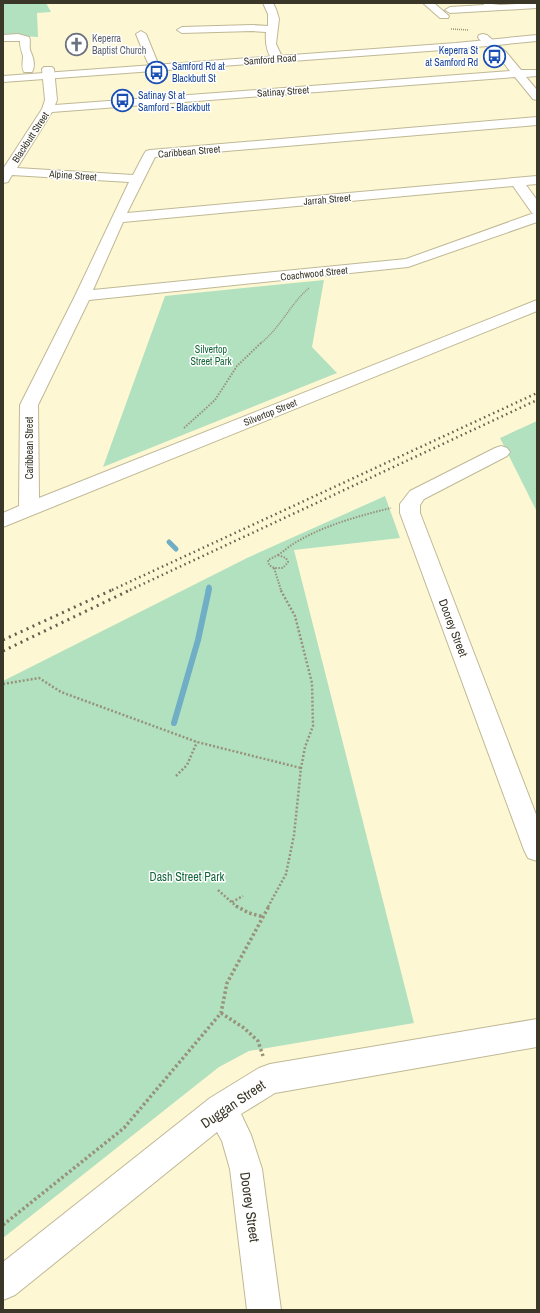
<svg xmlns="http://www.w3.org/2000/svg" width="540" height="1313" viewBox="0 0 540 1313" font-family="'Archivo Narrow',sans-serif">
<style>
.green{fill:#b2e1c0}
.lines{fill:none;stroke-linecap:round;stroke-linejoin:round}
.stream-far1{stroke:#6faec5;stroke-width:5}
.stream{stroke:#6faec5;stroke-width:6}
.minor-casing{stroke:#bfb896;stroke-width:2}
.major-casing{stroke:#bfb896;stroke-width:2}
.path-far3{stroke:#97927a;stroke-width:1.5;stroke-dasharray:1 1;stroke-linecap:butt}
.path-far2{stroke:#97927a;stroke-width:2;stroke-dasharray:1.5 1.5;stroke-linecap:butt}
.path-far1{stroke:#97927a;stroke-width:2.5;stroke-dasharray:2 2;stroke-linecap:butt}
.path{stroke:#97927a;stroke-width:3.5;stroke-dasharray:2.5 2.5;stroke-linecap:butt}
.minor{fill:#fff;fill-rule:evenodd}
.major{fill:#fff;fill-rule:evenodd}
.rail-far1{stroke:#64604d;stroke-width:2.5;stroke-dasharray:1.5 3.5;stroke-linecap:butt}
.rail{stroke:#64604d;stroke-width:3;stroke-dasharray:2 4.5;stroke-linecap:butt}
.labels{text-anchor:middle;stroke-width:3;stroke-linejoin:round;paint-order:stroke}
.far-worship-label{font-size:10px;fill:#5b616d;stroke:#fff;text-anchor:start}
.far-transit-label{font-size:10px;fill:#164399;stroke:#fff;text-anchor:start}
.far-street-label{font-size:10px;fill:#3a3729;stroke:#fff}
.far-park-label{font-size:10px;fill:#14663a;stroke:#fff}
.street-label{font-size:12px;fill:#3a3729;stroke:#fff}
.park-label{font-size:12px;fill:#14663a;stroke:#fff}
.near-street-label{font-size:14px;fill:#3a3729;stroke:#fff}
</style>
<rect width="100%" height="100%" fill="#fef7d3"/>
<!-- green -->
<path class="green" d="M3 3 15 4 46 3 51 12 37 13 38 37 3 35Z
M324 280 312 347 337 373 103 467 165 296Z
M537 421V512L500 438Z
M385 496 400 538 294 550 414 1023 249 1051 219 1067 3 1238V681L247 558Z"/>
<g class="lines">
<!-- stream-far1 -->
<path class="stream-far1" d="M169 542 176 549
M208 590 209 587"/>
<!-- stream -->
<path class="stream" d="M174 723 198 640 209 589"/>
<defs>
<path id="minor" d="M263 3H273L276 9 279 19 276 44 283 59 282 61 278 62C267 60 265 42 266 32L252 31 182 33 177 30 182 27 252 25 268 26V14Z
M423 3H434L449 16 448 18H440Z
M483 3 500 5 537 3V8L450 13 445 10 450 7 484 5Z
M141 31 146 34 157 61 156 63H148L147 61 136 34Z
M18 34 29 37C31 41 29 45 30 50 33 57 36 65 32 72H24C21 67 23 62 23 56 22 51 20 49 20 41H3V35Z
M483 34 487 35 506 52 521 70H537V76L526 77 537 90V100L533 99 515 77 52 112 17 168 133 175 144 154 146 151 150 150 537 117V125L155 157 127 213 537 176V184L526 185 537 200V222L408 267 89 300 38 405 39 498 532 302 537 300V311L3 527V513L19 506 20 405 75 296 129 182 12 175 8 182 3 183V169L42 109 45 100 42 69 44 67H52L54 69 57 100 55 105 510 71 498 56 479 39 478 37 479 35ZM513 186 532 213H534L406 259 93 290 123 222Z
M501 446 507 448 510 452 507 456 424 499 420 505V513L537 817V861L528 858 524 850 400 513V504L410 491 495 448Z
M537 1019V1047L275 1093 241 1114 251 1135 262 1169 281 1310H247L230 1169 222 1141 217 1132 15 1295 3 1300V1262L210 1098 259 1068 270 1064Z"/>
<path id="major" d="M537 35V41L456 49 3 82V76L456 43Z"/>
</defs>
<!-- minor casing -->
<use href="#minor" class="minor-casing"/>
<!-- major casing -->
<use href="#major" class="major-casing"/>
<!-- path-far3 -->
<path class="path-far3" d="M451 29 469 30
M261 343C281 327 290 304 309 288"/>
<!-- path-far2 -->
<path class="path-far2" d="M184 428 215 400 237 366 262 342
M278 555C283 552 288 547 293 544 322 526 358 516 391 508
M278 555 286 558 288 562 283 568H274L269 565 268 560Z
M274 568 281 590"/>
<!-- path-far1 -->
<path class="path-far1" d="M3 684 39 678 61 692 197 742 301 768
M176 776 187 765 197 742
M218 890 237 907
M232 902 243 896
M268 907 286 874 294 835 301 768 305 747 313 726 312 683 295 616 280 589"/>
<!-- path -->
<path class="path" d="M236 906 249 913 264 917
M221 1013 244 1028 258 1041 263 1056
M3 1225 124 1128 221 1013 227 983 269 906"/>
<!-- minor -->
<use href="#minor" class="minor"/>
<!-- major -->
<use href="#major" class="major"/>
<!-- rail-far1 -->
<path class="rail-far1" d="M112 590 537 393
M130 590 537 400"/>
<!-- rail -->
<path class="rail" d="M3 640 114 589
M3 651 132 589"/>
</g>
<!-- icons -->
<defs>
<symbol id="church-ring" viewBox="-11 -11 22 22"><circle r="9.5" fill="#fff" stroke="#6b7280" stroke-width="1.5"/><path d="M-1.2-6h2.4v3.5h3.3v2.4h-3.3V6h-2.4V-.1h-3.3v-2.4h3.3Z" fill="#6b7280"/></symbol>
<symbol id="bus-ring" viewBox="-11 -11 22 22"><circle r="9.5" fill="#fff" stroke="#1a4fb4" stroke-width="1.5"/><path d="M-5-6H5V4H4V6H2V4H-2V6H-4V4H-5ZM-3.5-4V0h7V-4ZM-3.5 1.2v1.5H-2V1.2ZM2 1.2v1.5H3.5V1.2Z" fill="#1a4fb4"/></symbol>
</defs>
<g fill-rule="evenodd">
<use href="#church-ring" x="64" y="32" width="25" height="25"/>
<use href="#bus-ring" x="482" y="44" width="25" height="25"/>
<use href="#bus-ring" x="144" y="60" width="25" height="25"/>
<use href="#bus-ring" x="110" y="88" width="25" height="25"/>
</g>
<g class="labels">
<!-- far-worship labels -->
<g class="far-worship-label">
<text x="92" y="42">Keperra<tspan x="92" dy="12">Baptist Church</tspan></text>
</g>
<!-- far-transit labels -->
<g class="far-transit-label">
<text x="478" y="54" text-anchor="end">Keperra St<tspan x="478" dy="12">at Samford Rd</tspan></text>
<text x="172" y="70">Samford Rd at<tspan x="172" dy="12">Blackbutt St</tspan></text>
<text x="138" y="99">Satinay St at<tspan x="138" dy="12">Samford - Blackbutt</tspan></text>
</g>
<!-- far-street labels -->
<g class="far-street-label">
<text transform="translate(270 59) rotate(-4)" y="4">Samford Road</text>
<text transform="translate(283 91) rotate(-4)" y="4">Satinay Street</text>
<text transform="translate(30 137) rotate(-57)" y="4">Blackbutt Street</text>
<text transform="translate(189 151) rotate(-5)" y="4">Caribbean Street</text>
<text transform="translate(73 175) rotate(4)" y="4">Alpine Street</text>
<text transform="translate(327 199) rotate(-5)" y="4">Jarrah Street</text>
<text transform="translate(314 273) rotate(-6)" y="4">Coachwood Street</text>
<text transform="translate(270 412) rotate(-22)" y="4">Silvertop Street</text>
<text transform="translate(29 448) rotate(-90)" y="4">Caribbean Street</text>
</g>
<!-- far-park labels -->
<g class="far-park-label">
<text x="211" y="353">Silvertop<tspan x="211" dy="12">Street Park</tspan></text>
</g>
<!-- street labels -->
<g class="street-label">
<text transform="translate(453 628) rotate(69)" y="4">Doorey Street</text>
</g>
<!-- park labels -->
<g class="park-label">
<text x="187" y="881">Dash Street Park</text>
</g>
<!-- near-street labels -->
<g class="near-street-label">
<text transform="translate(233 1104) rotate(-34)" y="5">Duggan Street</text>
<text transform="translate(250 1207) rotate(82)" y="5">Doorey Street</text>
</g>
</g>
<!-- border -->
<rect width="540" height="1313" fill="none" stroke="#3a3729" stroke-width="8"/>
</svg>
